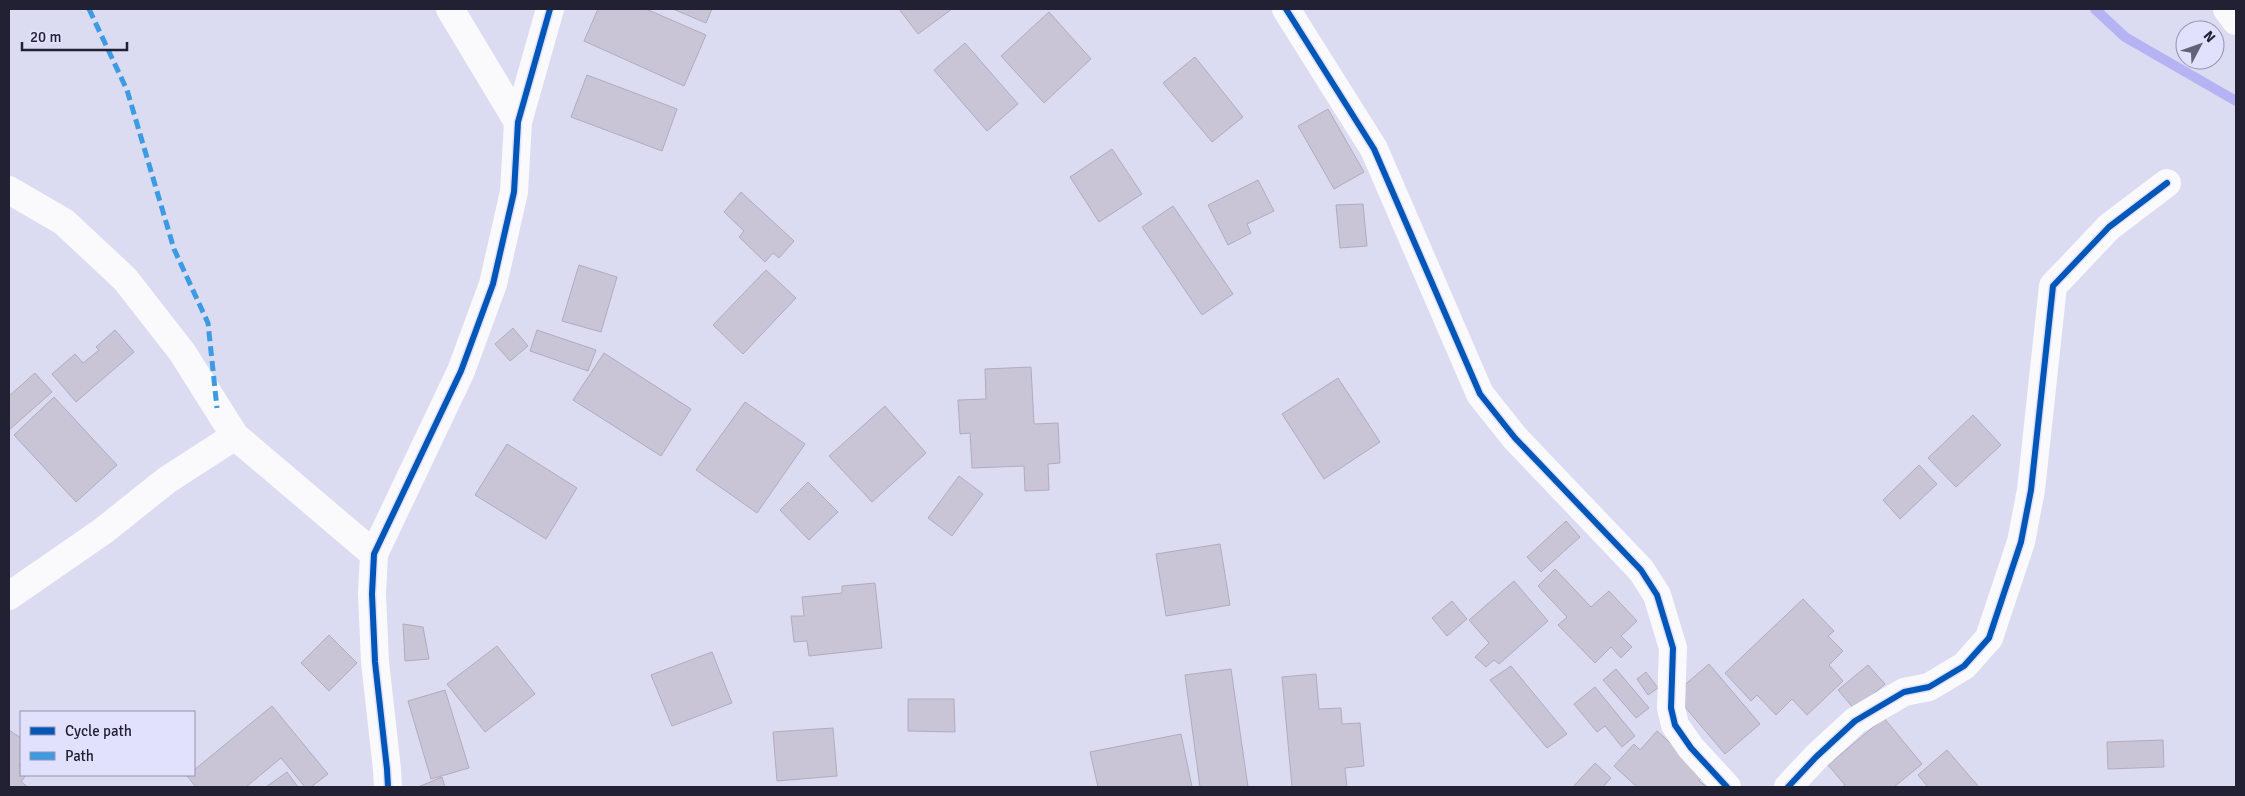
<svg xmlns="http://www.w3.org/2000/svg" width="2245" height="796" viewBox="0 0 2245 796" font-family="Signika,sans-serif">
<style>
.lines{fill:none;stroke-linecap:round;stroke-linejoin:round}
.stream{stroke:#b6b3f4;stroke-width:10}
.building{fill:#c9c5d7;stroke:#b0acbe}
.minor{stroke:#fafafd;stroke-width:28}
.quiet{stroke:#3c9be2;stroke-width:5;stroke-dasharray:10 5;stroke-linecap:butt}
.cycleway-casing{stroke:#e1e1fe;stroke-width:9}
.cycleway{stroke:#0057b8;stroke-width:6}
</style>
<rect width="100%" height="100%" fill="#dbdbf1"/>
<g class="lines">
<!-- stream -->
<path class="stream" d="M2095 9 2125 37 2236 101"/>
</g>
<!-- building -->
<path class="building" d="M598 9H646L706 35 684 86 584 41Z
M673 9H712L706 23Z
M899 9H952L918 34Z
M1049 12 1091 59 1044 103 1001 56Z
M965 43 1018 104 987 131 934 70Z
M1195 57 1243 117 1212 142 1163 83Z
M587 75 677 109 662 151 571 117Z
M1328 109 1364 172 1334 189 1298 126Z
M1112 149 1142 194 1099 222 1070 177Z
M1258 180 1274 211 1247 224 1251 233 1228 245 1208 205Z
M741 192 794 241 779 258 773 253 765 262 739 237 744 231 724 212Z
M1363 204 1367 246 1340 248 1336 205Z
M1173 206 1233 294 1202 315 1142 227Z
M579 265 617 277 601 332 562 321Z
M766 270 796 298 743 354 713 325Z
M513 328 528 346 510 361 495 344Z
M115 330 134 352 76 402 52 374 75 354 83 363 99 350 96 347Z
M537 330 596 350 588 371 530 351Z
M604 353 691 409 661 456 573 400Z
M1031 367 1034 424 1058 423 1060 463 1048 464 1049 490 1025 491 1024 466 972 468 970 433 960 434 958 400 986 399 985 369Z
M35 373 52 392 9 430V396Z
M1338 378 1380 442 1324 479 1282 414Z
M54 397 117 465 76 502 14 435Z
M745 402 805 444 757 513 696 470Z
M885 406 926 453 872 502 829 456Z
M1973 415 2001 445 1956 487 1928 458Z
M507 444 577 488 546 539 475 495Z
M1919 465 1937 484 1900 519 1883 500Z
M959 476 983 494 952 536 928 518Z
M808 482 838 512 809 540 780 510Z
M1566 521 1580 537 1541 572 1527 557Z
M1220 544 1230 605 1166 616 1156 554Z
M1555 569 1591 607 1609 591 1637 621 1621 636 1632 647 1621 658 1611 647 1595 663 1558 625 1567 617 1538 586Z
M1514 581 1548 621 1499 664 1494 660 1486 667 1475 657 1489 643 1469 620Z
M875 583 882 648 809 656 807 641 794 642 791 616H804L802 597 842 593V586Z
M1803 599 1834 631 1828 636 1843 651 1829 665 1843 681 1807 715 1792 699 1776 715 1757 695 1751 701 1725 673Z
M1452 601 1467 619 1447 636 1432 618Z
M403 624 423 627 429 659 405 661Z
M329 635 357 663 329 691 301 663Z
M497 646 535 694 485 732 447 684Z
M712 652 732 703 672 726 651 675Z
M1709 664 1760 724 1725 754 1674 694Z
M1868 665 1885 684 1855 710 1838 690Z
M1511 666 1567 734 1547 748 1490 680Z
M1231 669 1248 787H1200L1185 675Z
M1616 669 1649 708 1636 718 1603 680Z
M1646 672 1658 688 1648 695 1637 679Z
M1316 674 1319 709 1341 708 1342 724 1360 723 1364 766 1345 768 1347 787H1292L1282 677Z
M1595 687 1635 736 1622 747 1605 726 1597 732 1574 704Z
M445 690 469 768 431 779 408 701Z
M908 699H954L955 732 908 731Z
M272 706 328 774 311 787H305L281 758 246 787H196L187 776 194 775V770Z
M1884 718 1922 764 1894 787H1842L1845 785 1828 765Z
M833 728 837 776 777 781 773 732Z
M9 730 21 738V761L19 766 21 767V775H26L21 782 28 787H9Z
M1657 731 1705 774 1699 781 1707 787H1637L1614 766 1634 744 1640 750Z
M1181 734 1192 787H1098L1090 752Z
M2163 740 2164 767 2108 769 2107 742Z
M1947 750 1979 787H1928L1918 775Z
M1595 763 1611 778 1603 787H1573Z
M287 772 298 787H266Z
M442 777 445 787H418Z"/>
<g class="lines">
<!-- minor -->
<path class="minor" d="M450 9 518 122
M1286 9 1374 149 1480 394 1515 438 1641 570 1657 595 1673 648 1671 708 1675 725 1691 748 1727 787
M2227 9 2236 21
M9 190 64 222 125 279 182 352 235 436 374 554
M9 596 103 531 167 480 235 436
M388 787 387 769 375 662 372 594 374 554 461 371 493 284 514 192 518 122 550 9
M1788 787 1816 757 1855 721 1904 692 1929 687 1964 666 1989 638 2021 542 2031 490 2053 286 2109 227 2167 183"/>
<!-- quiet -->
<path class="quiet" d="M89 9 127 90 174 249 208 323 217 408"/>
<defs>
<path id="cycleway" d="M1286 9 1374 149 1480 394 1515 438 1641 570 1657 595 1673 648 1671 708 1675 725 1691 748 1727 787
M388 787 387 769 375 662 372 594 374 554 461 371 493 284 514 192 518 122 550 9
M1788 787 1816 757 1855 721 1904 692 1929 687 1964 666 1989 638 2021 542 2031 490 2053 286 2109 227 2167 183"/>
</defs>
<!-- cycleway casing -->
<use href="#cycleway" class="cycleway-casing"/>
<!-- cycleway -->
<use href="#cycleway" class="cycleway"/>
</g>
<!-- border -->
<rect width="2245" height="796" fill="none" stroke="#222133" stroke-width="20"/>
<!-- legend -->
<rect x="20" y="711" width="175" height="65" fill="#e1e1fe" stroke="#9594ad"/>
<rect x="30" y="727" width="25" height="8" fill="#0057b8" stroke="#9594ad"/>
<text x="65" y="736" font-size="15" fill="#222133">Cycle path</text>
<rect x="30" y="752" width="25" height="8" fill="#3c9be2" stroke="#9594ad"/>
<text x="65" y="761" font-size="15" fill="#222133">Path</text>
<!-- north arrow -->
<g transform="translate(2200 45) rotate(49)"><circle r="24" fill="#e1e1fe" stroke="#9594ad"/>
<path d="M0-4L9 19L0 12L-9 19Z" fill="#636276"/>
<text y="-8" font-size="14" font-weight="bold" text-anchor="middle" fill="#222133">N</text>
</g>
<!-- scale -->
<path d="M22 42v8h105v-8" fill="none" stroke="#222133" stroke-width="2.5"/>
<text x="30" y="42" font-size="15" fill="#222133" stroke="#e1e1fe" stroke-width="4" paint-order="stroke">20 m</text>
</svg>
